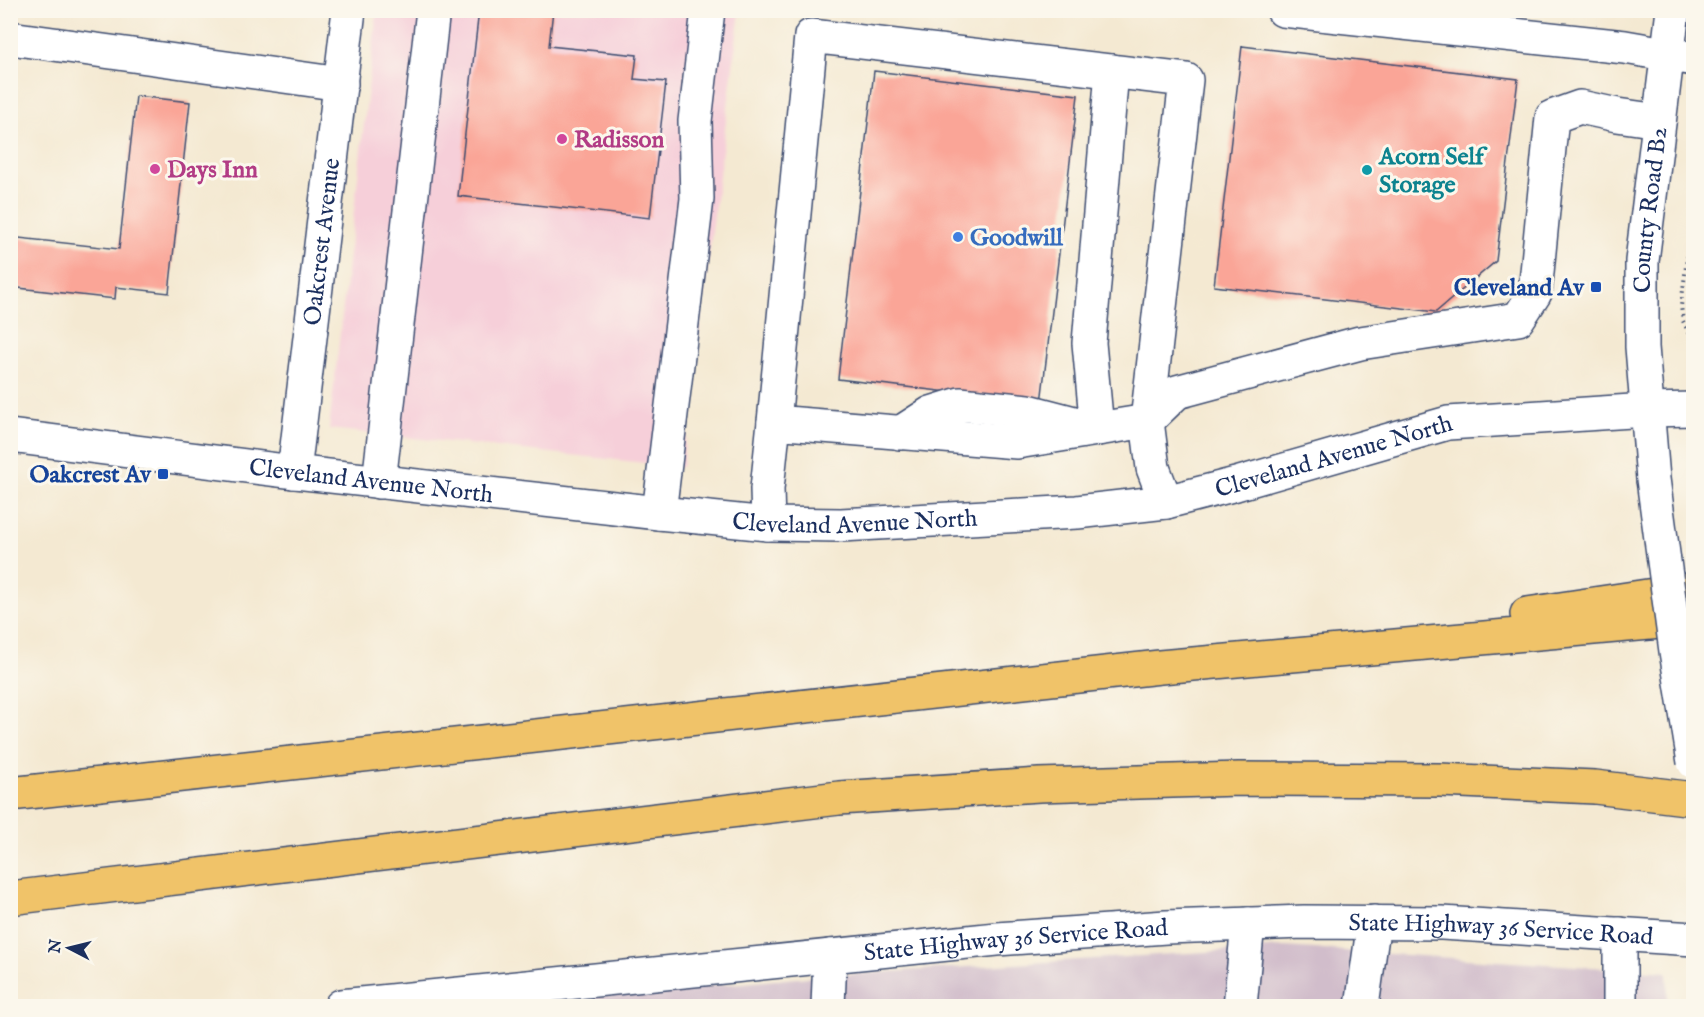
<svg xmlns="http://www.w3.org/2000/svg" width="1704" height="1017" viewBox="0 0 1704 1017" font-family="'IM FELL English',serif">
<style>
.built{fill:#f6cfd9}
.industrial{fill:#d1bdcb}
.building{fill:#faa597}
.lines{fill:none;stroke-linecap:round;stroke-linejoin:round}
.minor-casing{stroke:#3c4b6f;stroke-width:36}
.highway-casing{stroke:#3c4b6f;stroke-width:36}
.path{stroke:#3c4b6f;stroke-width:4;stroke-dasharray:1.5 4.5;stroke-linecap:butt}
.minor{stroke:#fff;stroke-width:33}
.highway{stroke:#f0c369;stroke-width:33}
.minor-bridge-casing{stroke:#3c4b6f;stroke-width:36;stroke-linecap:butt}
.minor-bridge{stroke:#fff;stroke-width:33}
.hotel-dot{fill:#d1479c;stroke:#fbf7ec;stroke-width:2}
.culture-dot{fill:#0f9aa8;stroke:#fbf7ec;stroke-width:2}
.shop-dot{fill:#3f7fe0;stroke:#fbf7ec;stroke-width:2}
.transit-dot{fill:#1a4fb4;stroke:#fbf7ec;stroke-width:2}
.labels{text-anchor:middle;stroke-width:6;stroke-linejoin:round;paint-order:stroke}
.hotel-label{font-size:24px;font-weight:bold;fill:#b23c85;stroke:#fbf7ec;text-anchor:start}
.culture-label{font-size:24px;font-weight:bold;fill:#0d838f;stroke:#fbf7ec;text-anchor:start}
.street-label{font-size:24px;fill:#1b2f5e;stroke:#fbf7ec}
.shop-label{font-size:24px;font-weight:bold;fill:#366cbe;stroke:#fbf7ec;text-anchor:start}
.transit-label{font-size:24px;font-weight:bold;fill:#164399;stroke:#fbf7ec;text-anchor:end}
</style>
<rect width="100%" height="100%" fill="#fbf7ec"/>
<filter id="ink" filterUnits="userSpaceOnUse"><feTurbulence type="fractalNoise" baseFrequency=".0167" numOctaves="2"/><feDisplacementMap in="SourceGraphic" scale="12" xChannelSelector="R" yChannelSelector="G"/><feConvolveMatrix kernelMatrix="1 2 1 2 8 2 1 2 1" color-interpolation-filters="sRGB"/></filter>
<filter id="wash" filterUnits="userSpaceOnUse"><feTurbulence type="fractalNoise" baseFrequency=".008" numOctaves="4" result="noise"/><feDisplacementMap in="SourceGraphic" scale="24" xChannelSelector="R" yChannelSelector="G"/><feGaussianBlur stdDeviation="1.35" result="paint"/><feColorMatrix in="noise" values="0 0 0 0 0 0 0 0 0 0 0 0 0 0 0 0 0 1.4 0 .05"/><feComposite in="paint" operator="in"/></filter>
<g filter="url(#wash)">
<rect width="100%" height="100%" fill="#f4e9d2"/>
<!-- built -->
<path class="built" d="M377 11H740L682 467 329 429Z"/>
<!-- industrial -->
<path class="industrial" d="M1284 947 1667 972 1668 1006H489L808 977Z"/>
<g id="blocks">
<!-- building -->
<path class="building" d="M479 10H553L549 46 637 55 634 79 666 82 650 218 458 196Z
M1242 46 1518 79 1496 261 1436 312 1214 286Z
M874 71 1078 95 1041 403 838 379Z
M136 96 190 102 169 293 116 287 115 299 10 287V237L119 249Z"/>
</g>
</g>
<g filter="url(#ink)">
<use href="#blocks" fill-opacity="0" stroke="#3c4b6f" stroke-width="1.5"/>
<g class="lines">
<defs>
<g id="minor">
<path d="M1283 10 1625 47 1694 59"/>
<path d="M10 38 341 84"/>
<path d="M774 422 811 36 1186 80 1147 421 1153 468 1166 502"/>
<path d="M900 433 931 413 960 404 1028 411 1097 429 1089 343 1112 71"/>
<path id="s1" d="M10 436 294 472 659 513 768 524 841 525 1077 512 1166 502 1236 484 1448 423 1647 410 1694 409"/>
<path id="s2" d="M294 472 349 10"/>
<path id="s3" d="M1653 479 1642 347V261L1673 10"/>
<path d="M379 482 433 10"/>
<path d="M659 513 697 199 695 121 708 10"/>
<path d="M768 524 767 489 774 422 1017 442 1147 421 1177 392 1360 343 1518 319 1535 293 1552 117 1580 107 1617 115 1659 121"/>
<path d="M1620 934V1006"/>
<path id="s4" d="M341 1006 997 939 1166 927 1304 922 1442 923 1694 939"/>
<path d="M828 1006 830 956"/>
<path d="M1240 1006 1248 924"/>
<path d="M1362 1006 1374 922"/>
</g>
<path id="highway" d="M1527 614 1694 589
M10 794 1160 667 1694 619
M10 898 839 798 1039 785 1239 779 1440 780 1595 787 1694 799"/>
</defs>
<!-- minor casing -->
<use href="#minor" class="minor-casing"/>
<!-- highway casing -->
<use href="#highway" class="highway-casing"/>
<!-- path -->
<path class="path" d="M1694 202 1681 306 1683 321 1694 343"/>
<!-- minor -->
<use href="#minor" class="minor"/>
<!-- highway -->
<use href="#highway" class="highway"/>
<defs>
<path id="minor-bridge" d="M1653 479 1676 651 1694 762"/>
</defs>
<!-- minor-bridge casing -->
<use href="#minor-bridge" class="minor-bridge-casing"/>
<!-- minor-bridge -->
<use href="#minor-bridge" class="minor-bridge"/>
</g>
</g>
<!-- markers -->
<g class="hotel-dot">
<circle cx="562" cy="139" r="6"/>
<circle cx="155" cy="169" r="6"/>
</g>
<circle class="culture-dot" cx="1367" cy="170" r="6"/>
<circle class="shop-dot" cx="958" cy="237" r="6"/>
<g class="transit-dot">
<rect x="1590" y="281" width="12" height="12" rx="3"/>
<rect x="157" y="468" width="12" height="12" rx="3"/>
</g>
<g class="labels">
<!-- hotel labels -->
<g class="hotel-label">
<text x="574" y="147">Radisson</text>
<text x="167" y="177">Days Inn</text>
</g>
<!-- culture labels -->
<g class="culture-label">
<text x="1379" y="164">Acorn Self<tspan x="1379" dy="28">Storage</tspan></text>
</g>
<!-- street labels -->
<g class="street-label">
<text dy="8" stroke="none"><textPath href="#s3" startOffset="270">County Road B2</textPath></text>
<text dy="8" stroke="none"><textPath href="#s2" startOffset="232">Oakcrest Avenue</textPath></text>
<text dy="8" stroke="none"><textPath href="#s1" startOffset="1336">Cleveland Avenue North</textPath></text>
<text dy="8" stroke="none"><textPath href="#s1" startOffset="364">Cleveland Avenue North</textPath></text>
<text dy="8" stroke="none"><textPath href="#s1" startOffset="850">Cleveland Avenue North</textPath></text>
<text dy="8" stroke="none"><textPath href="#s4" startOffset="1164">State Highway 36 Service Road</textPath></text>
<text dy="8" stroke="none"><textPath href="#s4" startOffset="678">State Highway 36 Service Road</textPath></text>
</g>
<!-- shop labels -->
<g class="shop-label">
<text x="970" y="245">Goodwill</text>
</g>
<!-- transit labels -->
<g class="transit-label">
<text x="1584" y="295">Cleveland Av</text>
<text x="151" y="482">Oakcrest Av</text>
</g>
</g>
<!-- margin -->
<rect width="1704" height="1017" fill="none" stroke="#fbf7ec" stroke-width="36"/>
<!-- north arrow -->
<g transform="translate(69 948) rotate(277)" stroke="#fbf7ec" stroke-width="4.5" paint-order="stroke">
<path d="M0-4.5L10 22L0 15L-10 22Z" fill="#1b2f5e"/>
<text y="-9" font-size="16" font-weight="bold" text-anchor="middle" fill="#1b2f5e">N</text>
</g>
</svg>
